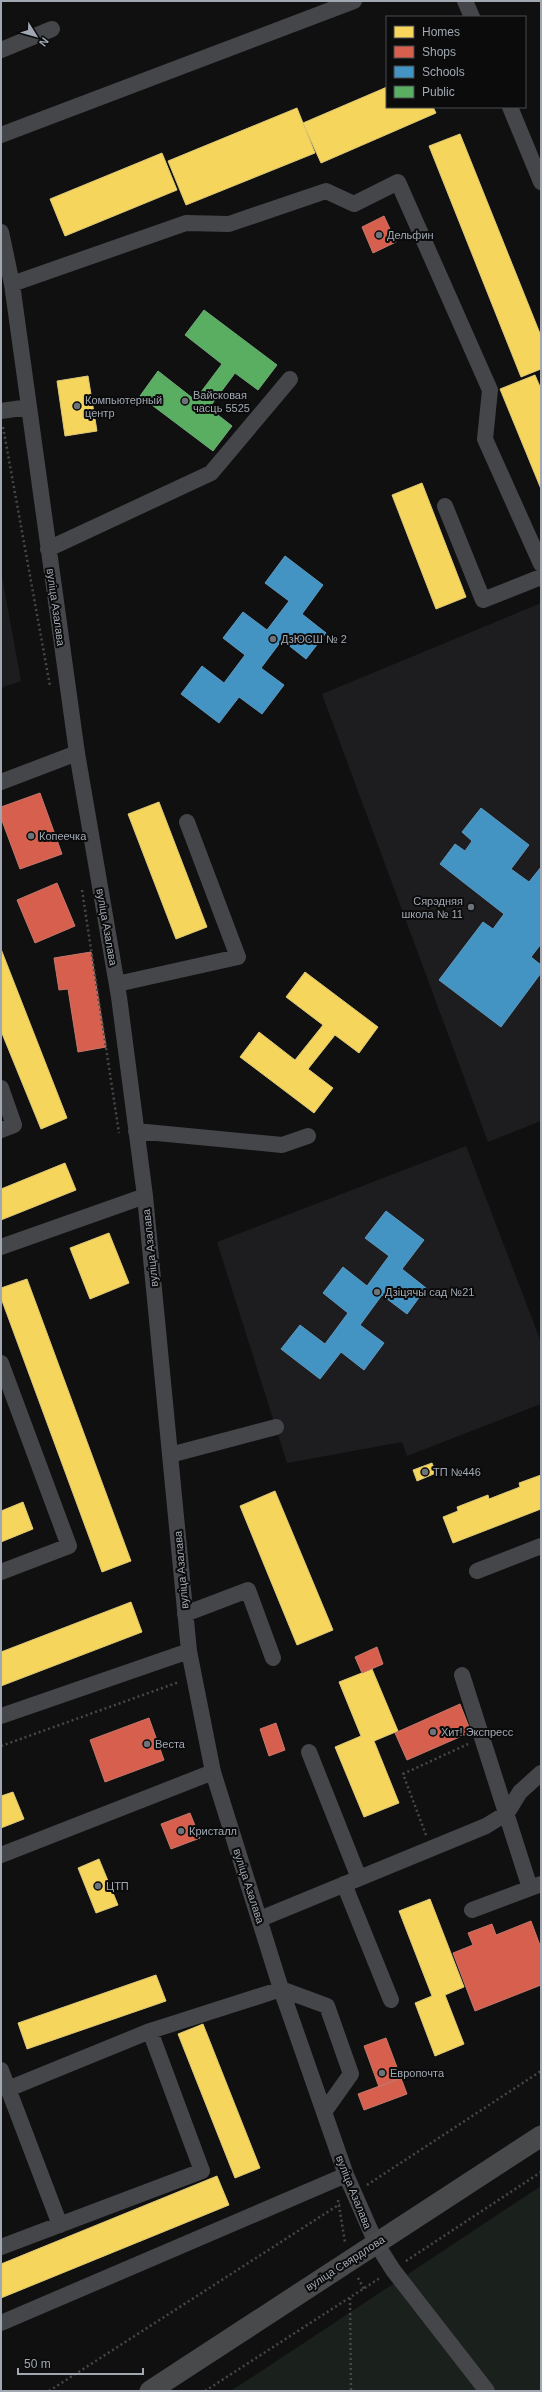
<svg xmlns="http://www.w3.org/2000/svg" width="542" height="2392" viewBox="0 0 542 2392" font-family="Arial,sans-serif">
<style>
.built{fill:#1d1d1f}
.green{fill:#1a201b}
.homes{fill:#f6d55c;stroke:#dcc876}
.shops{fill:#d6604d;stroke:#c6766b}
.schools{fill:#4393c3;stroke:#5f99be}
.public{fill:#5aae61;stroke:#6fac79}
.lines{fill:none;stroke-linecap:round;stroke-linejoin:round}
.path{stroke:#46484b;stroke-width:2.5;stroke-dasharray:2 3;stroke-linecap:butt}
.minor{stroke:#454649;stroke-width:16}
.major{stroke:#47494b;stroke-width:21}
.poi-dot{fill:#6e737a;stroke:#0b0b0c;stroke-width:1.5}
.labels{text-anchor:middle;stroke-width:4;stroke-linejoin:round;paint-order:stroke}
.poi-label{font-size:11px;fill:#a1a8b2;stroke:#0b0b0c;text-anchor:start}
.street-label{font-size:11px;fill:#a1a8b2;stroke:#0b0b0c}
</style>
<rect width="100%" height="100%" fill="#101011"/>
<!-- built -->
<path class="built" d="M1 571 21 681 1 688Z
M541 603V1121L488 1142 322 694Z
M466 1146 541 1342V1404L407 1456 402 1442 287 1463 217 1242Z"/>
<!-- green -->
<path class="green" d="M541 2186V2391H230L257 2374Z"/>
<!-- homes -->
<path class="homes" d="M387 87V107H433L436 113 321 163 303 123Z
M297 108 315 153 186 205 168 161Z
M460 134 541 336V369L521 377 429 146Z
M162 153 177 190 65 236 50 199Z
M535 375 541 389V489L500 389Z
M88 376 97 431 65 436 57 381Z
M422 483 466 597 436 609 392 495Z
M159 802 207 927 176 939 128 814Z
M1 949 67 1118 41 1129 1 1031Z
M305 972 378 1027 359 1053 335 1035 308 1069 333 1088 314 1113 240 1057 259 1032 295 1060 323 1025 286 997Z
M65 1163 76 1190 1 1220V1189Z
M109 1233 129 1283 90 1299 70 1248Z
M27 1279 131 1561 102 1572 1 1298V1288Z
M432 1463 436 1473 417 1481 413 1470Z
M541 1475V1509L453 1543 443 1517 458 1511 457 1507 488 1495 489 1499 520 1487 519 1483Z
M275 1491 333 1630 297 1645 240 1506Z
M23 1502 33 1529 1 1542V1511Z
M131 1602 142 1632 1 1686V1652Z
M372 1669 398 1731 374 1741 399 1803 364 1817 335 1747 361 1736 339 1682Z
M13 1792 24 1819 1 1828V1796Z
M99 1859 118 1905 96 1913 78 1868Z
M430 1899 464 1987 445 1995 464 2044 435 2056 415 2003 432 1996 399 1911Z
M156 1975 166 2001 27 2049 18 2023Z
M203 2024 260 2168 235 2178 178 2034Z
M217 2176 229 2205 1 2298V2264Z"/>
<!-- shops -->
<path class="shops" d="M384 216 396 242 373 253 362 227Z
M40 793 62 854 20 869 1 818V807Z
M57 883 75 926 35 943 17 900Z
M91 952 106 1047 78 1052 68 989 59 990 54 958Z
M377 1647 383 1664 362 1673 355 1657Z
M460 1704 471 1732 407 1760 395 1733Z
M149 1718 164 1760 105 1782 90 1740Z
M276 1723 285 1750 269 1756 260 1729Z
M190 1813 200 1838 171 1849 161 1824Z
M531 1921 541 1948V1985L475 2011 453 1953 473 1945 468 1933 492 1924 496 1935Z
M386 2038 401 2078 379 2087 364 2046Z
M401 2078 407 2094 364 2110 358 2094Z"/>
<!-- schools -->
<path class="schools" d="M285 556 323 585 302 614 326 633 306 659 282 640 261 668 284 685 262 714 239 697 219 723 181 694 202 666 224 683 245 655 223 638 243 612 267 630 289 601 265 583Z
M481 808 529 845 511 869 529 882 541 867V944L531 957 541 965V973L501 1027 439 980 483 922 493 929 504 914 440 864 455 844 465 851 472 841 462 832Z
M386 1211 424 1240 402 1269 426 1288 407 1314 382 1295 360 1325 384 1343 364 1370 341 1352 320 1379 281 1349 300 1325 325 1344 348 1313 323 1293 343 1267 367 1286 389 1256 365 1238Z"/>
<!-- public -->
<path class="public" d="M204 310 277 365 258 390 235 373 209 408 232 426 213 451 140 396 158 371 195 400 222 364 185 335Z"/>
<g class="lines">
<!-- path -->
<path class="path" d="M3 427 50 686
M82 890 119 1133
M1 1746 179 1682
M426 1835 403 1774 468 1744
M367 2185 541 2071
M338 2200 345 2242
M406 2261 541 2172
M358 2278 364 2289
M350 2298 351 2391
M49 2391 340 2204
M205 2391 380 2278"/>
<!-- minor -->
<path class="minor" d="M465 1 472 17
M1 50 52 29
M510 107 541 182
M1 135 354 1
M1 232 12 284 77 753 119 997 145 1196 189 1651 213 1772 281 1989 346 2175 376 2243 393 2270 487 2391
M12 284 186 223 229 224 326 191 354 204 398 182 490 390 485 439 541 564
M1 411 29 407
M445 506 483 600 541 577
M48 549 211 473 290 379
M1 782 77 753
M117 984 238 957 187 822
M1 1088 14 1125 1 1130
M136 1131 282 1145 308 1136
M1 1247 145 1196
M1 1363 69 1546 1 1572
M170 1455 276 1427
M477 1571 541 1546
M185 1614 248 1590 273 1658
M462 1675 530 1888
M1 1716 189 1651
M309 1752 359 1878
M1 1855 213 1772
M344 1884 391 2000
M472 1910 541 1884
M260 1919 486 1826 507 1813 520 1792 541 1773
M1 2070 60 2225
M8 2089 150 2031 269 1993 281 1989 327 2006 351 2074 324 2112
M1 2247 202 2171 150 2031
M1 2323 346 2175"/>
<!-- major -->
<path class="major" d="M150 2391 541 2136"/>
</g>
<!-- markers -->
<g class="poi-dot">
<circle cx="379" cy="235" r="4"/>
<circle cx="185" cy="401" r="4"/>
<circle cx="77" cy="406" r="4"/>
<circle cx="273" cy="639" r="4"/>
<circle cx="31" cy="836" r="4"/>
<circle cx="471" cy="907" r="4"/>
<circle cx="377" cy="1292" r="4"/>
<circle cx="425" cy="1472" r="4"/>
<circle cx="433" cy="1732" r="4"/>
<circle cx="147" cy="1744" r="4"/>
<circle cx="181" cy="1831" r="4"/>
<circle cx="98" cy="1886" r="4"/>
<circle cx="382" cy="2073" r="4"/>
</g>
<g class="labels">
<!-- poi labels -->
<g class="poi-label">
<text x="387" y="239">Дельфин</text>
<text x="193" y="399">Вайсковая<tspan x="193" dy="13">часць 5525</tspan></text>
<text x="85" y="404">Компьютерный<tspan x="85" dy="13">центр</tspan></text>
<text x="281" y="643">ДзЮСШ № 2</text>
<text x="39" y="840">Копеечка</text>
<text x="463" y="905" text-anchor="end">Сярэдняя<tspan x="463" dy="13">школа № 11</tspan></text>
<text x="385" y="1296">Дзіцячы сад №21</text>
<text x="433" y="1476">ТП №446</text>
<text x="441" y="1736">Хит! Экспресс</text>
<text x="155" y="1748">Веста</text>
<text x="189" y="1835">Кристалл</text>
<text x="106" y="1890">ЦТП</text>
<text x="390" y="2077">Европочта</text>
</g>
<!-- street labels -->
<g class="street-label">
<text transform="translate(56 607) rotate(82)" y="4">вуліца Азалава</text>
<text transform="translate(107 927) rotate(80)" y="4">вуліца Азалава</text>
<text transform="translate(150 1248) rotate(-96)" y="4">вуліца Азалава</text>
<text transform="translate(181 1570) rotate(-95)" y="4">вуліца Азалава</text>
<text transform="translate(249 1886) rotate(72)" y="4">вуліца Азалава</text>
<text transform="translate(354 2192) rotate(68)" y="4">вуліца Азалава</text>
<text transform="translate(345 2263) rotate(-33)" y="4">вуліца Свярдлова</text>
</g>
</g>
<!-- border -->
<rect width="542" height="2392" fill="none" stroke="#a1a8b2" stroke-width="4"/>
<!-- legend -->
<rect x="386" y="16" width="140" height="92" fill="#0b0b0c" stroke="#474a4e"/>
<rect x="394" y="26" width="20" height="12" fill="#f6d55c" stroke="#474a4e"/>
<text x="422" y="36" font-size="12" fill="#a1a8b2">Homes</text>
<rect x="394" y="46" width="20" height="12" fill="#d6604d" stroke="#474a4e"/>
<text x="422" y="56" font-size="12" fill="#a1a8b2">Shops</text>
<rect x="394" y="66" width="20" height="12" fill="#4393c3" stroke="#474a4e"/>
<text x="422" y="76" font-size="12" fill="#a1a8b2">Schools</text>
<rect x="394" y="86" width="20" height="12" fill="#5aae61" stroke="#474a4e"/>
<text x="422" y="96" font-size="12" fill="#a1a8b2">Public</text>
<!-- north arrow -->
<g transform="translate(36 36) rotate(127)" stroke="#0b0b0c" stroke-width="3" paint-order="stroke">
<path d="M0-3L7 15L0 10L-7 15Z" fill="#a1a8b2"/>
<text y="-6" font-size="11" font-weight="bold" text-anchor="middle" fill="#a1a8b2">N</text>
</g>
<!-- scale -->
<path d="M18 2368v6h125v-6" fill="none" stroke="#a1a8b2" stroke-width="2"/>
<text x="24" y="2368" font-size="12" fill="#a1a8b2" stroke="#0b0b0c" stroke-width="3" paint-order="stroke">50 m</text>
</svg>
